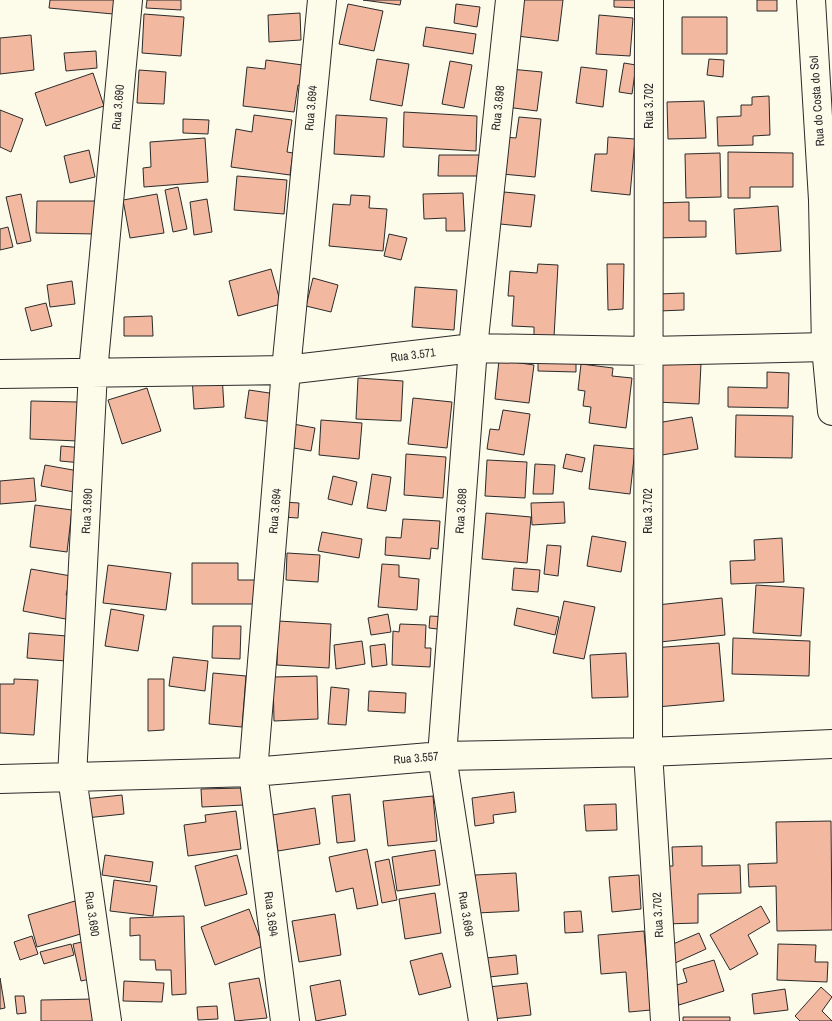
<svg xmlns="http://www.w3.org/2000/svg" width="832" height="1021" viewBox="0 0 832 1021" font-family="'Archivo Narrow',sans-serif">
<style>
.building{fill:#f2b8a0;stroke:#2b2b2b}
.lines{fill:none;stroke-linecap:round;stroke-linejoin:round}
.street-casing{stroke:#2b2b2b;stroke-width:30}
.secondary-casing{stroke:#2b2b2b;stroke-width:30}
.street{stroke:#fdfbea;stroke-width:28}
.secondary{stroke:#fdfbea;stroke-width:28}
.labels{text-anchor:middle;stroke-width:4;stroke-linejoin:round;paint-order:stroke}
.street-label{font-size:12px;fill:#2b2b2b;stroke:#fdfbea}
</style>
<rect width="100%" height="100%" fill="#fdfbea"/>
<!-- building -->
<path class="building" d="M50 0H114L113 14 49 8Z
M147 0H181V10L146 8Z
M363 0H401L400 5Z
M521 0H563L558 41 517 36Z
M614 0H641L640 8 614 7Z
M757 0H777V11H757Z
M348 4 383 11 374 51 339 44Z
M456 4 480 7 477 27 454 23Z
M300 13 301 40 269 42 268 15Z
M144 14 184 17 181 56 142 53Z
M599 15 633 18 630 56 596 54Z
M682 17H727V54H682Z
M426 27 476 34 473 54 423 46Z
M31 35 34 70 0 74V38Z
M96 51 97 68 66 71 64 53Z
M377 59 409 64 402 106 370 100Z
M709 59 724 60 723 77 707 75Z
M266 60 310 66 307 87 298 85 294 112 243 106 247 67 265 69Z
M450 61 472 65 464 108 442 104Z
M624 63 636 65 632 94 619 92Z
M581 67 607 70 603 107 576 103Z
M510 69 542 72 537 111 506 107Z
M139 70 166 72 164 104 137 103Z
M93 73 104 106 46 126 35 93Z
M769 96 770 135 753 136V145L718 146 717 117 741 116V105H752V97Z
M704 101 706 138 668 139 667 102Z
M0 110 23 119 11 152 0 147Z
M404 112 477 116 476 151 403 147Z
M254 115 292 120 287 152 293 153 290 175 231 167 236 129 252 132Z
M336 115 387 118 384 157 334 154Z
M519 117 541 119 535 177 502 174 505 137 516 138Z
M183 119 209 120 208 134 183 133Z
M608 137 635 139 630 195 591 191 595 154H607Z
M205 138 208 182 144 187 143 168 151 167 150 142Z
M89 150 95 177 70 183 64 156Z
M728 152 793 153V187H750V198H728Z
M720 153 721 197 686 198 685 154Z
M439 155H480V176H438Z
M237 176 287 180 284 214 234 210Z
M178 187 187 229 173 232 165 190Z
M504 192 535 195 531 227 500 224Z
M463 193 465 231H446V218L424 219 423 194Z
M21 194 31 241 17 244 6 197Z
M157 194 164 233 130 238 123 200Z
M351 195 370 196 369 208 387 209 383 251 329 246 333 204 350 205Z
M207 199 212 232 194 235 190 202Z
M37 201H99L98 234 36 233Z
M689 202V221H706V237L654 238V203Z
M778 206 781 251 736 254 734 209Z
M8 227 13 247 0 250V229Z
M389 234 407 238 401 260 384 256Z
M538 264 558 265 554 337 534 336V327L512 326 514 296H508L510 271 537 273Z
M607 264H624L623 309 608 310Z
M271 269 281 304 238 316 229 281Z
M313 278 338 285 331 312 306 306Z
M72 281 75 304 50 307 47 285Z
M415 287 457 290 454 330 412 327Z
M684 293V310L659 311 658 294Z
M46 303 52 326 31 331 25 308Z
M152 316 153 336H124V317Z
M538 352 576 353V372L538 371Z
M499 360 534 365 529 403 495 399Z
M659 362 701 364 699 404 656 402Z
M581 364 613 368 612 376 632 378 626 428 589 423 591 407 583 406 585 391 578 390Z
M767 372 789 373 788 408 728 407V387L767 388Z
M222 375 224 407 194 409 192 377Z
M358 378 403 381 401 421 356 419Z
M147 388 161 431 122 444 108 400Z
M249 390 276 394 272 422 245 418Z
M413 398 452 402 447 448 408 444Z
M31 401 79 402 78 441 30 439Z
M503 410 530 414 524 455 487 449 490 429 499 430Z
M736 415 793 416 792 458 735 457Z
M692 417 698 449 662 455 657 423Z
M321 420 362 423 359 459 319 455Z
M293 424 315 428 311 451 288 447Z
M594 445 635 449 630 494 589 489Z
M61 446 84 448 82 463 60 461Z
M406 454 446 457 443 498 404 495Z
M566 454 585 458 582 472 563 468Z
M487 460 527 462 525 498 485 496Z
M535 464 555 465 553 494H533Z
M45 465 84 472 80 493 41 486Z
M372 474 391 477 386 511 367 508Z
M333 476 357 482 352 505 328 499Z
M34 478 36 501 0 504V481Z
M283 502 299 503 298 518 282 517Z
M564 502 565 523 532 525 531 503Z
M35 505 72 510 67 552 30 547Z
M486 513 531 517 527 563 482 559Z
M403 519 440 521 438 549 431 548 430 559 385 555 386 537 401 538Z
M322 532 362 539 359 558 318 551Z
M592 536 626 542 621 572 587 566Z
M782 538 784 582 731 584 730 561 755 560 754 540Z
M547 545 561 546 558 576 544 574Z
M287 553 320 555 318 582 286 580Z
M192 563H238V580H255V604H192Z
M382 564 399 565V577L419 579 417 610 378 607Z
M108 565 171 573 166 610 103 603Z
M514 568 540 570 538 592 512 590Z
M31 569 71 576 66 595 81 599 76 621 23 611Z
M756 585 804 588 801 636 753 633Z
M722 598 725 635 660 642 657 605Z
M564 601 595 607 584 659 553 653Z
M517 608 559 617 555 635 514 625Z
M111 609 144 615 138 651 105 646Z
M388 614 391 632 371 635 368 618Z
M430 616 447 617 446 630 429 628Z
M278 621 331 624 329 668 277 665Z
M400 624 426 625 425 648H431L430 667 392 665 393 631 399 632Z
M213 626H241L240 659 212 658Z
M29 633 67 636 66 661 27 658Z
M733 638 810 641 809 676 732 674Z
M362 641 365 664 336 669 334 645Z
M719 643 724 701 657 707 652 648Z
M385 644 387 665 372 667 370 646Z
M626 653 628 697 592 698 590 655Z
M173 657 208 661 205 691 169 686Z
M213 673 246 676 242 727 209 724Z
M317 676 318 719 274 721 273 677Z
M14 679 38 680 34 735 0 733V684H14Z
M148 679H164V730L148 731Z
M331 687 349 689 346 725 328 724Z
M369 691 406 693 405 713 368 711Z
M243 788 244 805 202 807 201 789Z
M514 792 516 812 493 815 494 823 475 826 472 798Z
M350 794 355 841 337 843 332 796Z
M122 795 124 814 86 818 84 799Z
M433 796 437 841 388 846 383 801Z
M616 804 617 830 586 831 584 805Z
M315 808 320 844 278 851 272 815Z
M236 811 241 849 188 856 184 825 206 822 205 815Z
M831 821 832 930 777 931 776 886 749 887 748 864 777 863 776 822Z
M702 846V866L740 865 741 893 698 894V923L665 924 664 866H673L672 847Z
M367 849 378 905 357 909 353 888 336 892 329 857Z
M435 850 440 885 397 891 392 857Z
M105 855 153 862 150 882 102 875Z
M237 855 247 894 205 906 195 866Z
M389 859 397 900 382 903 375 862Z
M516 873 519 911 477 913 475 875Z
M639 875 641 909 612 912 609 877Z
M114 880 157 886 153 916 110 911Z
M435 893 441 933 405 939 399 899Z
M75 901 84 933 37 947 28 915Z
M761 906 770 922 748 935 758 954 730 970 710 935Z
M249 909 263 946 215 965 201 927Z
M581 911 583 932 565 933 564 912Z
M335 914 341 955 299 962 292 921Z
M184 916 186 994 172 995 171 970H156L155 960H140V935L130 936V918Z
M644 931 651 1010 629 1012 626 972 601 974 598 935Z
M699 933 706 949 673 964 666 947Z
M32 936 38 954 20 960 14 942Z
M82 942 99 977 81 981 73 944Z
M71 944 74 955 44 964 40 952Z
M778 944 816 945 815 962H828L827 982 777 980Z
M442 953 451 987 419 995 410 961Z
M516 955 518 974 489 977 486 958Z
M714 960 724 991 679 1005 673 986 687 982 683 969Z
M0 978 5 1008 0 1009Z
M259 978 267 1018 235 1021 229 983Z
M340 980 346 1015 316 1021 310 986Z
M124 981 164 983 162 1002 123 1001Z
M527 983 531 1015 492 1019 488 987Z
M821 987 832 997 822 1011 832 1021H800L795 1016Z
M785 989 788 1010 754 1014 752 994Z
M15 996H24L26 1013 17 1014Z
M94 999V1021H41V1000Z
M217 1006 218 1019 198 1020 197 1007Z
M683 1017H730V1021H683Z"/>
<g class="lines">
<defs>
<path id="street" d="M649 0 648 752 665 1021
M0 374 286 370 473 348 647 351 826 347
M0 779 253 772 442 756 648 752 832 744
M107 1021 72 777 93 372 128 0
M285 1021 253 772 286 370 322 0
M483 1021 442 756 473 348 510 0"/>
<path id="secondary" d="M811 0 823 200 826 347 832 411"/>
</defs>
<!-- street casing -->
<use href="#street" class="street-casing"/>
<!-- secondary casing -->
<use href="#secondary" class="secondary-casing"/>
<!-- street -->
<use href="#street" class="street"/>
<!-- secondary -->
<use href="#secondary" class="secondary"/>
</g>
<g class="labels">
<!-- street labels -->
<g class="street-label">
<text transform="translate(817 101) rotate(-94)" y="4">Rua do Costa do Sol</text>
<text transform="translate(649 106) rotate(-90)" y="4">Rua 3.702</text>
<text transform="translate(118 107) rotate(-85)" y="4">Rua 3.690</text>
<text transform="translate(311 108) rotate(-85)" y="4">Rua 3.694</text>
<text transform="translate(498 108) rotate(-84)" y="4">Rua 3.698</text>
<text transform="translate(413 355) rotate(-7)" y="4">Rua 3.571</text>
<text transform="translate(87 511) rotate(-87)" y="4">Rua 3.690</text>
<text transform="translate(275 511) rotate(-85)" y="4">Rua 3.694</text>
<text transform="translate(461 511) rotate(-86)" y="4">Rua 3.698</text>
<text transform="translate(648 511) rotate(-90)" y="4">Rua 3.702</text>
<text transform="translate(416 758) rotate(-5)" y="4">Rua 3.557</text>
<text transform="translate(92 914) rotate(82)" y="4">Rua 3.690</text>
<text transform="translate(271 914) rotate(83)" y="4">Rua 3.694</text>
<text transform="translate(466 914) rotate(81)" y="4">Rua 3.698</text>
<text transform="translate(658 915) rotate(-93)" y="4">Rua 3.702</text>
</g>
</g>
</svg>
